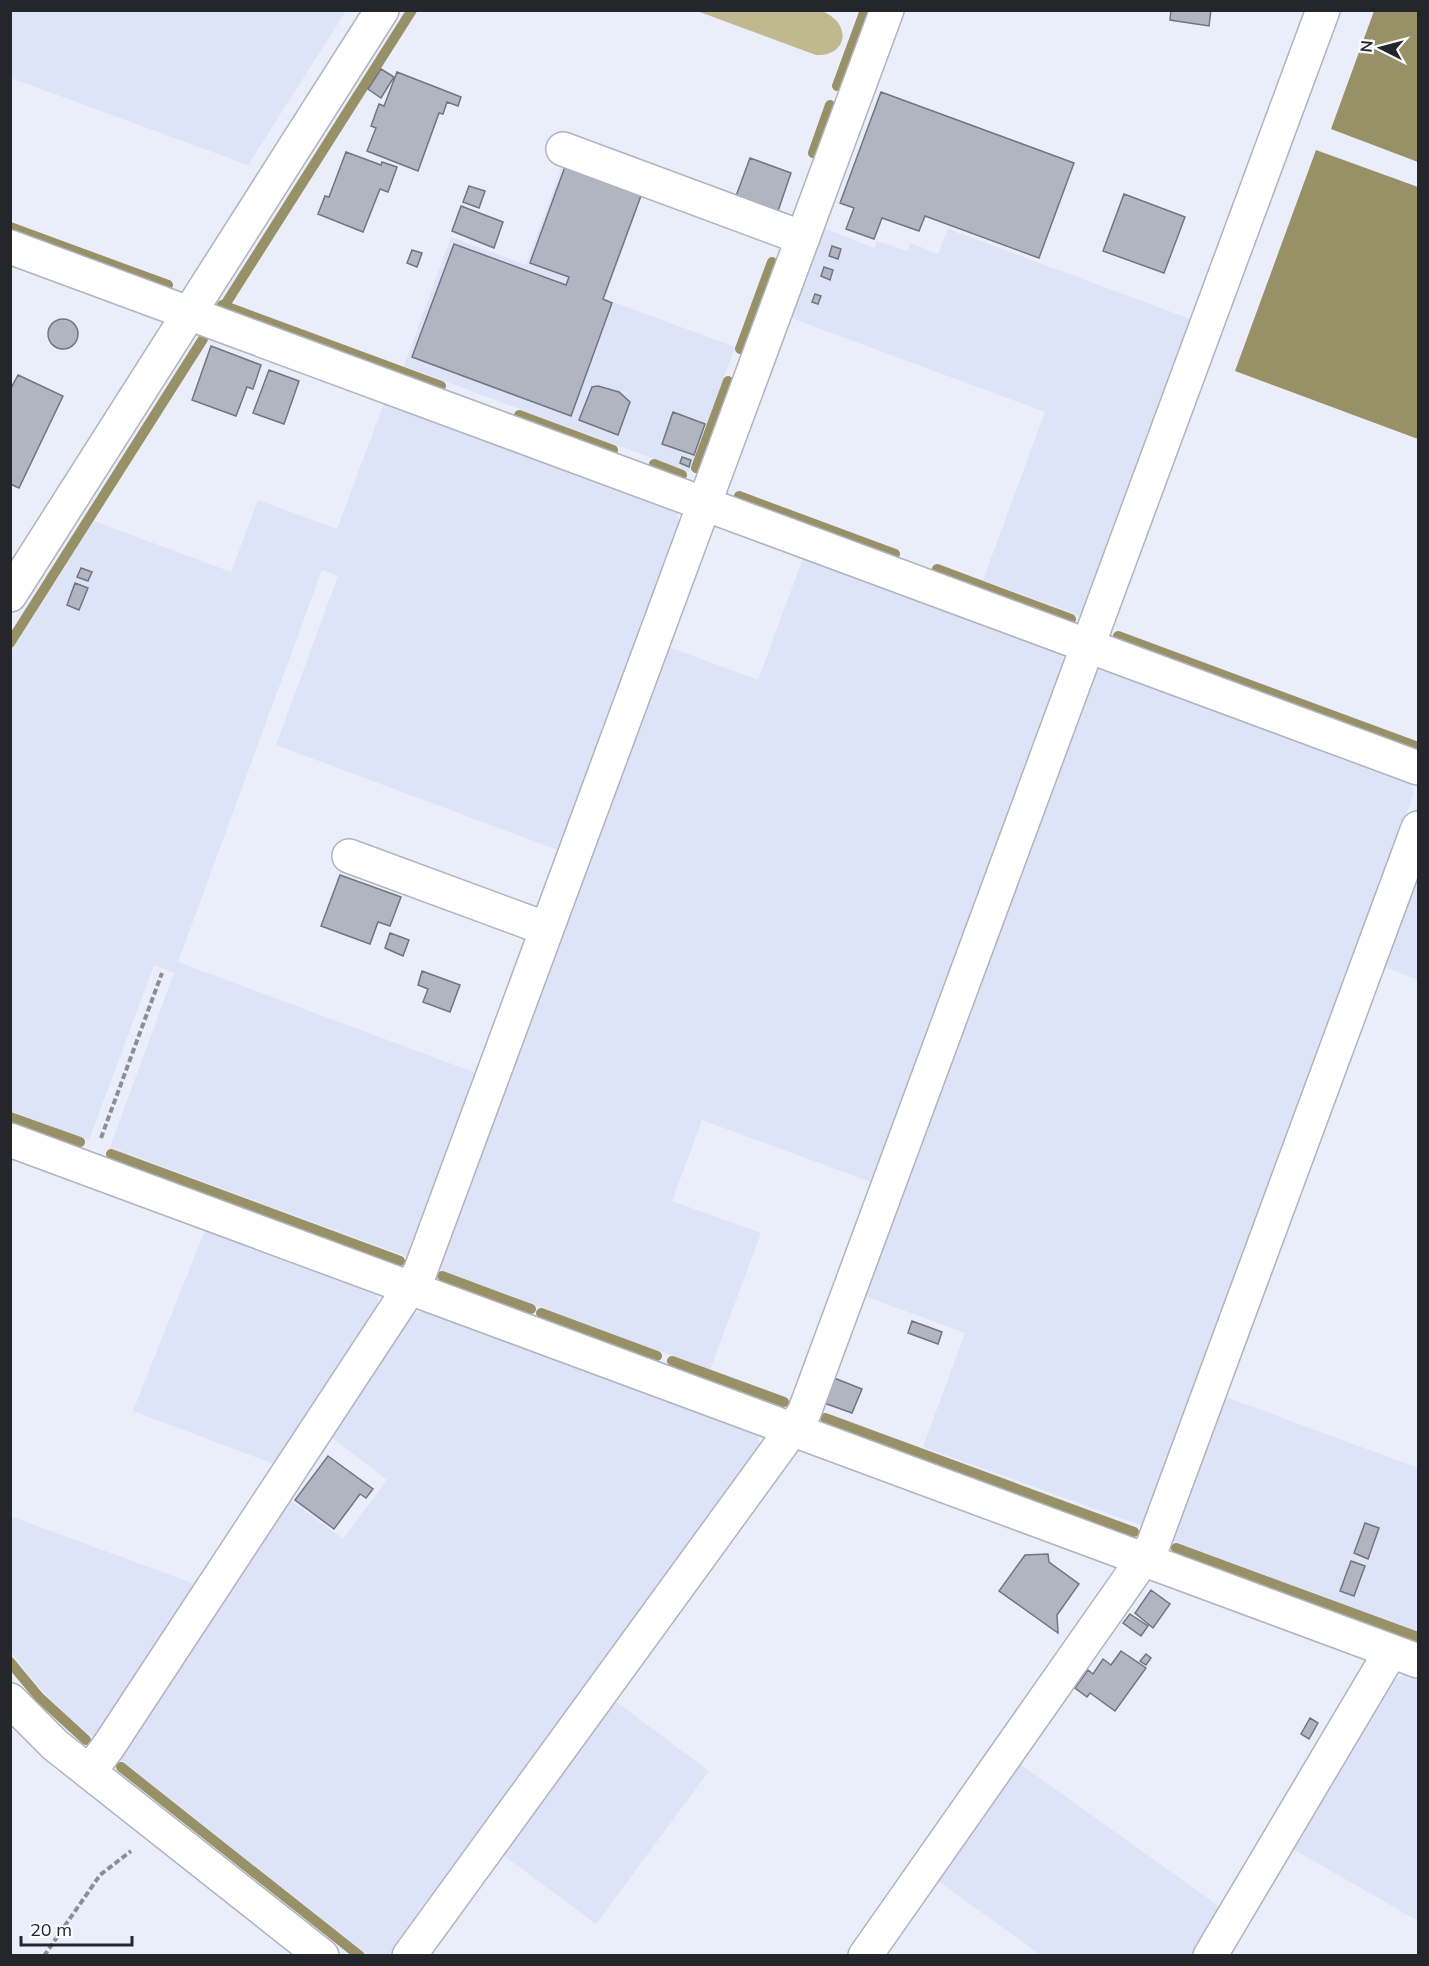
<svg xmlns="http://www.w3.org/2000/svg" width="1429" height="1966" viewBox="0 0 1429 1966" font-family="Mulish,sans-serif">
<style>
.built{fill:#dde4f7}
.forest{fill:#c0b88e}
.water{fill:#989067}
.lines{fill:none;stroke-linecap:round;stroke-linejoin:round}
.stream{stroke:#989067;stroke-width:10}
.building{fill:#b1b5c1;stroke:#717580;stroke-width:1.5}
.minor-casing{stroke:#b0b4c0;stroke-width:36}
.path{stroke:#8b8e97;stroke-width:4;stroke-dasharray:6 3;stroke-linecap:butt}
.minor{stroke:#fff;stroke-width:33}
</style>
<rect width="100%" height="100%" fill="#e9eefa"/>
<!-- built -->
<path class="built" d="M10 11 11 10 346 11 248 165 11 78Z
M564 161 644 190 605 299 735 347 689 472 404 366 451 237 526 265Z
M824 228 874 248 877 241 907 251 911 243 938 254 948 229 1193 320 1084 617 983 580 1045 412 791 318Z
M384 403 675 511 680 521 558 850 276 745 338 576 322 570 178 962 476 1073 408 1257 110 1147 174 973 154 965 89 1140 11 1111 10 654 15 646 94 521 231 572 258 500 337 529Z
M803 558 1061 654 1066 664 874 1183 702 1120 672 1201 761 1233 710 1370 439 1269 669 647 758 680Z
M1102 669 1409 782 1414 793 1143 1526 923 1447 965 1333 862 1295 1092 674Z
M1418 876V980L1385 967Z
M205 1230 376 1293 379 1303 274 1464 133 1411Z
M424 1311 757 1434 760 1444 389 1955H368L120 1759 290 1500 343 1539 387 1480 331 1437 411 1315Z
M1226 1397 1418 1468V1631L1173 1541Z
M10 1516 195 1584 94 1738 74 1722 43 1692 11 1652Z
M1406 1674 1418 1679V1921L1293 1849 1394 1679Z
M615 1701 709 1771 596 1924 503 1855Z
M1020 1764 1220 1907 1191 1955H1041L938 1881Z"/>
<!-- forest -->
<path class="forest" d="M697 11H821C851 21 850 56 816 55Z"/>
<!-- water -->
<path class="water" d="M1374 11H1418V162L1331 129Z
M1316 150 1418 187V439L1235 371Z"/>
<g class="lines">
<!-- stream -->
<path class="stream" d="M837 86 865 10
M813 153 830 105
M10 227 168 285
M222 305 441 386
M223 308 412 10
M740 349 772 262
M519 415 613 450
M654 464 682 475
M696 468 728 381
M739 496 895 554
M937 569 1071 619
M1118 636 1418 747
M10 643 203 339
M10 1117 80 1142
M111 1154 400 1261
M442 1276 531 1309
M541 1313 657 1356
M672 1361 784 1402
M825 1418 1134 1532
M1176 1548 1418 1637
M10 1662 39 1697 86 1740
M121 1767 360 1956"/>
</g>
<!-- building -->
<path class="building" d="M1171 10H1211L1209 26 1170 20Z
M381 69 394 77 381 98 368 89Z
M397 72 461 97 458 106 447 102 443 114 439 113 418 171 367 151 376 128 371 126 379 104 384 106Z
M881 92 1074 163 1039 258 925 216 919 231 882 218 874 239 846 229 854 208 840 203Z
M346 152 381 165 382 162 397 167 388 192 380 189 363 232 318 214 325 196 329 197Z
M750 158 791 173 778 211 736 196Z
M566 164 642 193 603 299 612 303 571 416 412 357 454 244 566 285 569 277 530 263Z
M469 186 485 191 479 208 463 202Z
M1124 194 1185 217 1164 273 1103 251Z
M461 206 503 222 494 248 452 231Z
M832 246 841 249 838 259 829 256Z
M412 250 422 253 417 267 407 263Z
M824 267 833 270 830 280 821 276Z
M815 294 821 296 818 304 812 302Z
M48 334a15 15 0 1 1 30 0a15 15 0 1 1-30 0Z
M211 346 261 365 253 389 247 387 236 416 192 400Z
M269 370 299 381 284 424 253 413Z
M18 375 63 396 19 488 10 484V390Z
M598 386 619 392 630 402 618 435 579 420 592 387Z
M673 412 705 424 694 455 662 444Z
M682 457 691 460 689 467 680 463Z
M81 568 92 572 88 581 77 577Z
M75 583 88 588 79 610 67 605Z
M340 875 401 897 390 926 378 922 370 944 321 926Z
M390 933 409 940 403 956 385 948Z
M422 971 460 985 450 1012 423 1002 428 989 418 985Z
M912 1321 942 1332 938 1344 908 1333Z
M834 1378 862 1389 852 1413 824 1403Z
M328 1456 373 1489 366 1498 360 1494 334 1529 295 1500Z
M1365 1523 1379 1528 1368 1559 1354 1553Z
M1048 1554 1049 1562 1079 1584 1057 1615 1058 1633 999 1591 1025 1555Z
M1351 1561 1365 1566 1354 1596 1340 1591Z
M1151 1590 1170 1604 1153 1628 1135 1613Z
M1130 1614 1148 1626 1141 1636 1123 1623Z
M1121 1651 1146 1668 1115 1711 1090 1693 1087 1697 1075 1688 1088 1670 1093 1674 1103 1659 1111 1665Z
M1146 1654 1151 1658 1146 1665 1140 1661Z
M1310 1718 1318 1723 1309 1739 1301 1734Z"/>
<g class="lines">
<defs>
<path id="minor" d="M563 149 803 238
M10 247 1418 768
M10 595 382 10
M349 856 547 929
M10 1140 1418 1661
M10 1700 55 1745 322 1956
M89 1772 108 1747 420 1272 887 10
M409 1956 804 1413 1323 10
M865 1956 1153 1545 1418 828
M1210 1956 1391 1651"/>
</defs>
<!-- minor casing -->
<use href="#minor" class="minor-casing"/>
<!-- path -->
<path class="path" d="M101 1138 162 973
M44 1956 100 1875 131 1851"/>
<!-- minor -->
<use href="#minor" class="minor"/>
</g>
<!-- border -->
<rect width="1429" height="1966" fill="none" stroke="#25262b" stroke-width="24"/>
<!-- north arrow -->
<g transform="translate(1381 48) rotate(276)" stroke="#fafbfe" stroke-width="4.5" paint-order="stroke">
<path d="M0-4.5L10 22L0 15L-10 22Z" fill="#25262b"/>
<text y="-9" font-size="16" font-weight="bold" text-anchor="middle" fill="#25262b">N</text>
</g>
<!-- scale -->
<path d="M21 1936v9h111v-9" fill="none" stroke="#25262b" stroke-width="3"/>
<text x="30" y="1936" font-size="18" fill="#25262b" stroke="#fafbfe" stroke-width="4.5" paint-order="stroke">20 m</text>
</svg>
